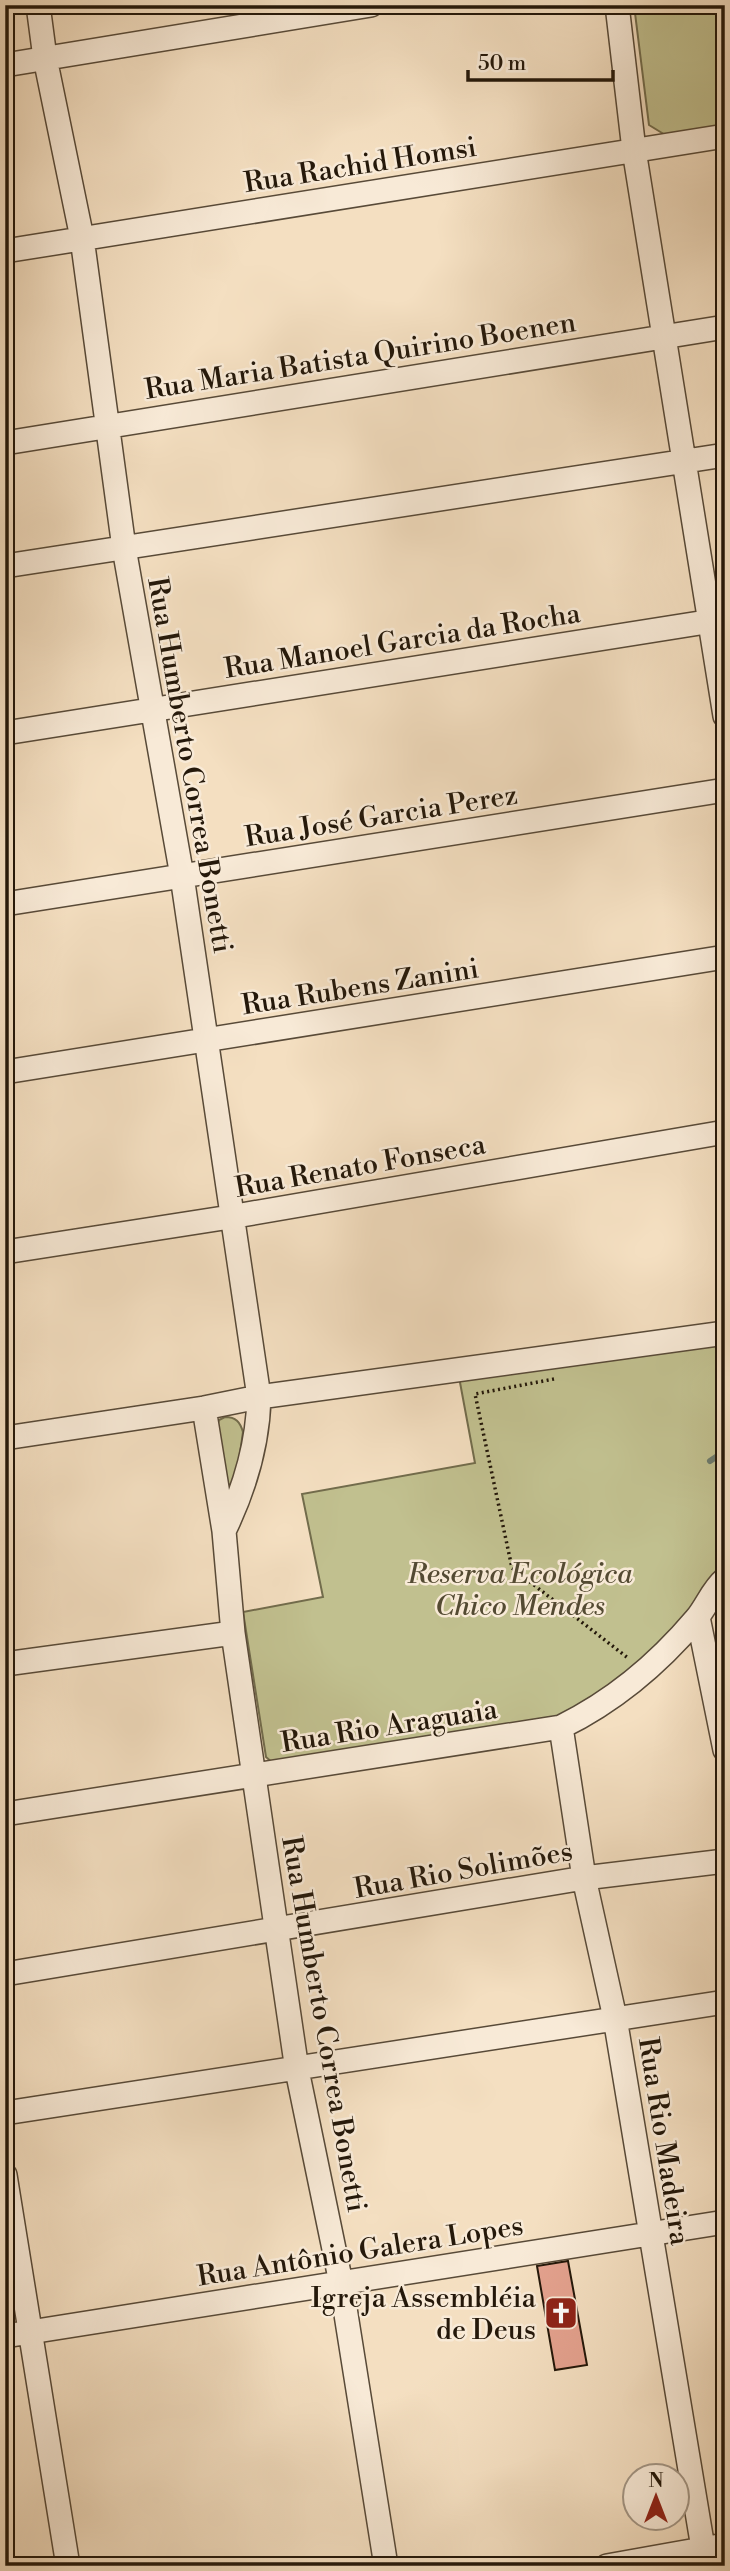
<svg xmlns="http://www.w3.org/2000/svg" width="730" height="2571" viewBox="0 0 730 2571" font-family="'Libre Bodoni',serif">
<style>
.green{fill:#c1c08f;stroke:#726c4c;stroke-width:2}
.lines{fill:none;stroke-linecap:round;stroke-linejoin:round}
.stream{stroke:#6c7b6e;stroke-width:6}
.building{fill:#e4a28f;stroke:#24180a;stroke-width:2}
.street-casing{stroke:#584a38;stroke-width:26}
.path{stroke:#24180a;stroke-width:3.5;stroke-dasharray:2 3.5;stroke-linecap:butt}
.street{stroke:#f8ead7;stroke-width:23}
.labels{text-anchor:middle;stroke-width:5;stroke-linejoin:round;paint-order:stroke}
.street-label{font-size:28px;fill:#24180a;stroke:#f8ead7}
.park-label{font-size:28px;font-style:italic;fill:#534a32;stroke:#f8ead7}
.poi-label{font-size:28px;fill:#24180a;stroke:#f8ead7;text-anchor:end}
</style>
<rect width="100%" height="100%" fill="#f4dfc1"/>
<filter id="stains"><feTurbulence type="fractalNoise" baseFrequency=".00286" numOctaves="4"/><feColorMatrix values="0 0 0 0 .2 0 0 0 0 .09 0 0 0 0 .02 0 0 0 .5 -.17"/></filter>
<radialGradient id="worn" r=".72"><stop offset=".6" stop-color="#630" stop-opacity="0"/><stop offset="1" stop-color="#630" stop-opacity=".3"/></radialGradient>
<!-- green -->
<path class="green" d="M634 5H725V127L667 136 649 125Z
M725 1342V1568L711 1580 690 1610 637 1670 560 1718 274 1764 266 1757 243 1612 323 1597 302 1494 475 1463 459 1377Z
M225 1417C236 1417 240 1422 243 1432L234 1496 228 1502 216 1429 219 1420Z"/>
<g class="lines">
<!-- stream -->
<path class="stream" d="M710 1461 725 1451"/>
</g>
<!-- building -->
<path class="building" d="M568 2261 587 2365 555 2370 537 2266Z"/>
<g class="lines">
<defs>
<path id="street" d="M38 5 45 58 82 238 124 548 182 876 259 1397C258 1443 244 1490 224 1531
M617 5 634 150 725 716
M5 65 371 5
M5 251 725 136
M5 443 725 327
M5 566 725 455
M5 733 725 619
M5 904 725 790
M5 1072 725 957
M5 1252 230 1217 725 1132
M204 1408 224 1531 233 1633 297 2070 341 2283 386 2566
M5 1438 204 1408 259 1397 725 1333
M698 1617 725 1750
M5 1664 233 1633
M561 1727 584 1878 615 2018 706 2566
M5 1814 561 1727C614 1701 658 1664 696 1619 707 1606 712 1590 725 1579
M5 1974 584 1878 725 1861
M5 2113 725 2002
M5 2175 68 2566
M5 2336 725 2222
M607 2566 725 2545"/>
</defs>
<!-- street casing -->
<use href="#street" class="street-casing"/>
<!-- path -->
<path class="path" d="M554 1379 475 1394 512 1568 628 1658"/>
<!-- street -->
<use href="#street" class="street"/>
</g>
<!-- icons -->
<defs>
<symbol id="church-square" viewBox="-11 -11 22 22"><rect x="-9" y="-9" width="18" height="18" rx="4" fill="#8f2418" stroke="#f8ead7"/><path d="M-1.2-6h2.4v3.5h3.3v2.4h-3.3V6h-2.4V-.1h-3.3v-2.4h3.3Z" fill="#fff"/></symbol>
</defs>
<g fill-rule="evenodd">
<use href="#church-square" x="542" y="2294" width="38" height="38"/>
</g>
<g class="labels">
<!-- street labels -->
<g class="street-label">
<text transform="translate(360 164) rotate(-9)" y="10">Rua Rachid Homsi</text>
<text transform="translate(360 355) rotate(-9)" y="10">Rua Maria Batista Quirino Boenen</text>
<text transform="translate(402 640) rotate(-9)" y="10">Rua Manoel Garcia da Rocha</text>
<text transform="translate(191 765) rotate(80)" y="10">Rua Humberto Correa Bonetti</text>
<text transform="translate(381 815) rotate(-9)" y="10">Rua José Garcia Perez</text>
<text transform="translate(360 986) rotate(-9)" y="10">Rua Rubens Zanini</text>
<text transform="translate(360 1165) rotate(-10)" y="10">Rua Renato Fonseca</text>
<text transform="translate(389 1725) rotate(-9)" y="10">Rua Rio Araguaia</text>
<text transform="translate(463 1869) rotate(-10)" y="10">Rua Rio Solimões</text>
<text transform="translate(325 2024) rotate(80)" y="10">Rua Humberto Correa Bonetti</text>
<text transform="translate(665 2141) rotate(81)" y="10">Rua Rio Madeira</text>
<text transform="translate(360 2250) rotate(-9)" y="10">Rua Antônio Galera Lopes</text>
</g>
<!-- park labels -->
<g class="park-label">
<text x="520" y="1583">Reserva Ecológica<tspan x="520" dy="32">Chico Mendes</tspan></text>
</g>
<!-- poi labels -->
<g class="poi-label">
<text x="536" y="2307">Igreja Assembléia<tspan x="536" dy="32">de Deus</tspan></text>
</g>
</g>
<!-- margin -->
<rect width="730" height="2571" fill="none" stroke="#f4dfc1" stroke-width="28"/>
<rect x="7" y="7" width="716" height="2557" fill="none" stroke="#24180a" stroke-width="3.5"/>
<rect x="14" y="14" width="702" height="2543" fill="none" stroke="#24180a" stroke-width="2"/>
<!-- north arrow -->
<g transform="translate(656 2497)"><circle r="33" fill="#f8ead7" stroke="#a39685" stroke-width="2"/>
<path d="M0-5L12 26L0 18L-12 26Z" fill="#8f2418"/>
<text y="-10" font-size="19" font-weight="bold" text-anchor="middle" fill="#24180a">N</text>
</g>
<!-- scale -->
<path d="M468 70v10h145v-10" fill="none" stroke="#24180a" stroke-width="3.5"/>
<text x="478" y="70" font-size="21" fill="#24180a" stroke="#f8ead7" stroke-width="5" paint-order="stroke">50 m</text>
<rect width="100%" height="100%" filter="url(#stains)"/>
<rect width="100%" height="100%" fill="url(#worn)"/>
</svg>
